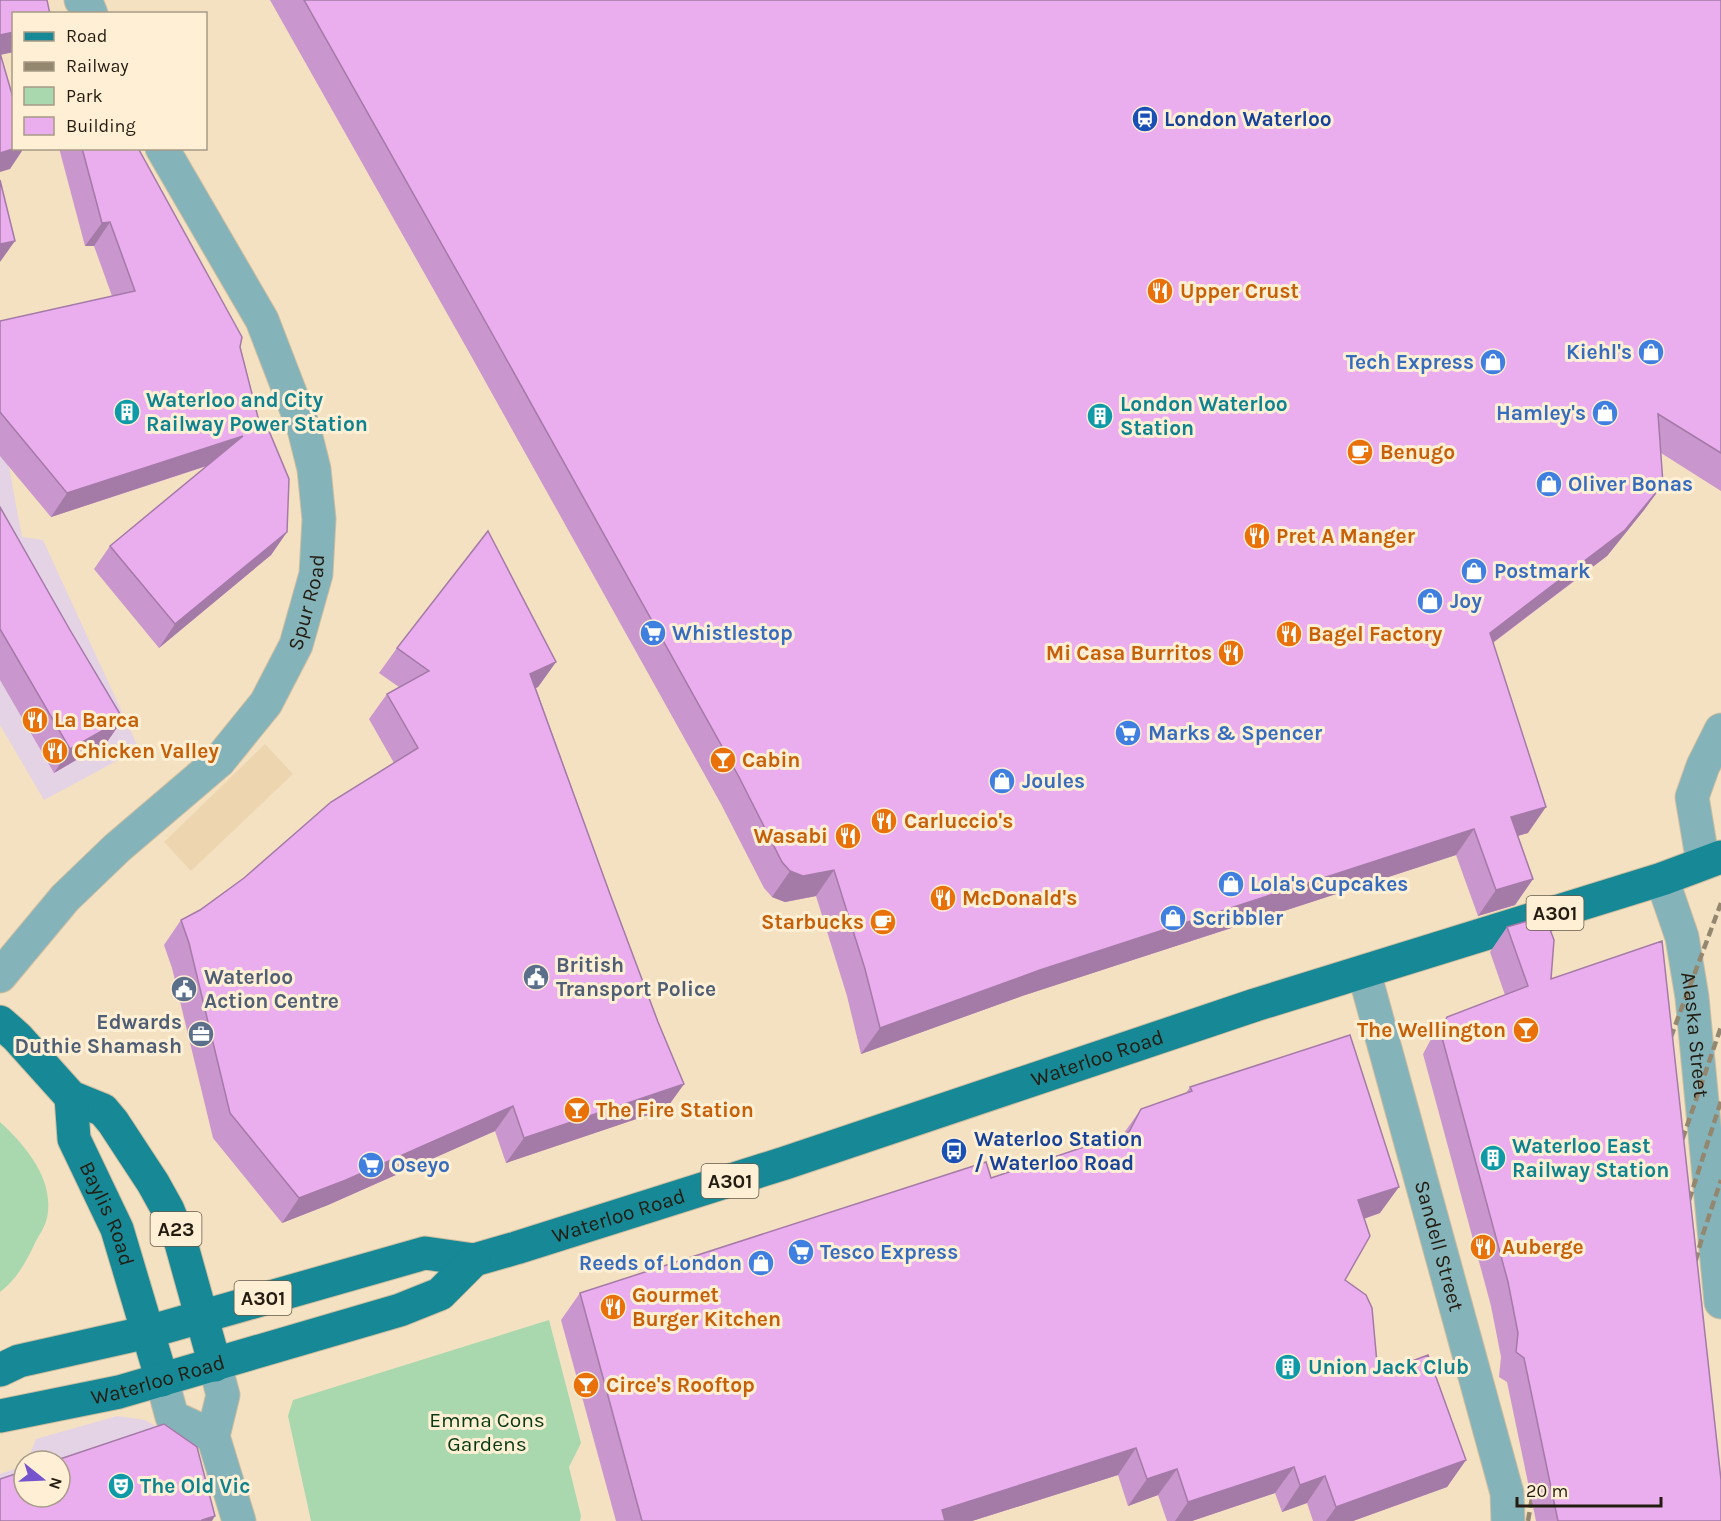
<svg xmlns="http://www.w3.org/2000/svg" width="1721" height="1521" viewBox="0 0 1721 1521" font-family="Karla,sans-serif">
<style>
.commercial{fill:#e4d3e5}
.built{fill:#edd5b0}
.green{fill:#a9d8af}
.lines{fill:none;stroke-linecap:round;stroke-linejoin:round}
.minor-casing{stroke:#cebea1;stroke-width:35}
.major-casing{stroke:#cebea1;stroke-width:35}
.minor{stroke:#85b3ba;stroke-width:33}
.major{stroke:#178895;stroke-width:33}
.rail{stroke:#948770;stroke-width:4.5;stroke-dasharray:9 4.5;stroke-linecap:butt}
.wall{fill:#c996ce}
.shaded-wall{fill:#a47aa7}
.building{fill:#eaaeef;stroke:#a47aa7;stroke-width:1.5}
.labels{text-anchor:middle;stroke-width:6;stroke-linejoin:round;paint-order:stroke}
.shield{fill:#ffefd5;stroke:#655b4c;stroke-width:1.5}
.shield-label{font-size:20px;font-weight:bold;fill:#231c11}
.transit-label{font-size:21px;font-weight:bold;fill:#164399;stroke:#ffefd5;text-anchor:start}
.food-label{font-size:21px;font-weight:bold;fill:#c56008;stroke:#ffefd5;text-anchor:start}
.shop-label{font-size:21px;font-weight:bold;fill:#366cbe;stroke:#ffefd5;text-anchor:start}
.culture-label{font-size:21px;font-weight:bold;fill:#0d838f;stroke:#ffefd5;text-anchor:start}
.street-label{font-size:21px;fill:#231c11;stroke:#ffefd5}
.service-label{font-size:21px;font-weight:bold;fill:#4e5e75;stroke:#ffefd5;text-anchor:start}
.park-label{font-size:21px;fill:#043a14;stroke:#ffefd5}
</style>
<rect width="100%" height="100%" fill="#f4e1c1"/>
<!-- commercial -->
<path class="commercial" d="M0 419 22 537 43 540 139 749 44 800 0 725Z
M117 1416 145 1420 165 1431 196 1521H0V1474L24 1466V1497H60V1461H27L36 1439Z"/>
<!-- built -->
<path class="built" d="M265 744 293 774 191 871 164 842Z"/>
<!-- green -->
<path class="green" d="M0 1122C26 1146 55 1180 47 1218 45 1227 39 1235 35 1243 26 1262 17 1279 0 1292Z
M549 1320 581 1443 569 1467 581 1516 580 1521H311L288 1416 293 1400Z"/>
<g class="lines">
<defs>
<g id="minor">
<path d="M81 0 87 4 91 14"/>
<path d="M1703 863 1692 797 1703 766 1721 730"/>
<path id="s1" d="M1662 879 1682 937 1692 997 1721 1302"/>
<path id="s2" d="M1364 972 1507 1493 1508 1521"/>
<path id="s3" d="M0 976 65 898 117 848 219 761 266 703 296 645 316 574 319 519 314 469 304 429 262 320 162 148"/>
<path d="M215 1365 223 1395 213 1436 239 1521"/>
<path d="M162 1380 172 1417 213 1436"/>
</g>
<g id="major">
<path d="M0 1022 17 1037 71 1097 103 1110 113 1122 153 1183 168 1210 181 1243 215 1365"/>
<path id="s4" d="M71 1097 74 1139 117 1229 162 1380"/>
<path id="s5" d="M0 1370 19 1361 148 1332 425 1253 474 1260 516 1248 785 1163 1255 1005 1662 879 1721 857"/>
<path id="s6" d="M0 1416 119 1392 400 1310 440 1294 474 1260"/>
</g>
</defs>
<!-- minor casing -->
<use href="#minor" class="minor-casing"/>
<!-- major casing -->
<use href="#major" class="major-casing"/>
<!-- minor -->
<use href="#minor" class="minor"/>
<!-- major -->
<use href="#major" class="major"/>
<!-- rail -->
<path class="rail" d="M1666 1050 1721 903
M1678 1152 1721 1027
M1685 1213 1721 1101
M1692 1274 1703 1234 1721 1180
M1528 1521 1534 1486"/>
</g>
<!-- wall -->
<path class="wall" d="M270 0H1721V491L1661 453 1663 484 1644 510 1607 556 1493 643 1528 833 1518 836 1533 879 1515 905 1478 916 1456 855 1022 996 861 1054 847 996 816 896 785 902 772 897 764 888 721 804 470 354Z
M59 148H138L240 347 287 532 271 555 159 648 94 569 110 546 207 466 51 517 0 456V321L112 296 94 246H85Z
M0 507 70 630 123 719 107 742 54 773 0 680Z
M397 648 556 662 538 687 536 688 610 894 658 1022 684 1084 666 1109 506 1163 495 1131 328 1205 282 1223 213 1138 172 968 164 945 181 920 200 910 244 878 394 763 369 719 387 694 399 687 379 673Z
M1507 927 1551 979 1721 1521H1536L1507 1382 1499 1377 1501 1357 1491 1306 1423 1054 1430 1041 1447 1017 1505 995 1490 952Z
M1190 1087 1380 1213 1364 1219 1345 1280 1378 1374 1466 1460 1447 1487 1353 1521H1313L1307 1503 1282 1512 1275 1493 1192 1521H1167L1158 1495 1128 1506 1118 1475 972 1521H616L561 1320 580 1293 991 1178 1124 1133 1141 1109 1186 1093Z"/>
<!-- shaded-wall -->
<path class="shaded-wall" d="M14 32V52L0 55V35Z
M16 148H24L10 169 0 172V153Z
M110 222 94 246H85L102 223Z
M15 241 0 262V244Z
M243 436 227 459 51 517 67 493Z
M1663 484 1644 510 1607 556 1471 659 1490 633Z
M287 532 271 555 159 648 175 624Z
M556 662 538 687 513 699 530 674Z
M123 719 107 742 54 773 70 749Z
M1546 807 1528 833 1492 843 1511 817Z
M1474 829 1456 855 1022 996 861 1054 880 1028 1040 970Z
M834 870 816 896 785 902 772 897 790 871Z
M1533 879 1515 905 1478 916 1496 890Z
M684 1084 666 1109 506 1163 524 1138Z
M513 1106 495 1131 328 1205 282 1223 299 1198Z
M1399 1187 1380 1213 1339 1227 1358 1200Z
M1136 1448 1118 1475 972 1521H934L942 1510Z
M1466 1460 1447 1487 1353 1521H1326L1336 1507Z
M1294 1467 1275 1493 1192 1521H1175L1188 1502Z
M1177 1469 1158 1495 1128 1506 1147 1479Z
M1325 1476 1307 1503 1282 1512 1300 1485Z
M215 1516 212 1521H201L202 1520Z"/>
<!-- building -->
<path class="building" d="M0 0H47L50 14H14V32L0 35Z
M304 0H1721V453L1658 414 1663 484 1625 530 1490 633 1546 807 1511 817 1533 879 1496 890 1474 829 1040 970 880 1028 865 969 834 870 803 876 790 871 782 862 739 777 489 328Z
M0 53 14 101V148H16L0 153Z
M82 148H138L242 337 240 347 262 433 269 431 289 479 287 532 175 624 110 546 243 436 67 493 0 412V321L135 291 110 222 102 223Z
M0 180 15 241 0 244Z
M0 507 70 630 123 719 70 749 0 629Z
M488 531 556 662 530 674 610 894 658 1022 684 1084 524 1138 513 1106 346 1180 299 1198 230 1113 189 943 181 920 200 910 244 878 331 802 418 748 387 694 429 671 397 648Z
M1545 916 1554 940 1551 979 1662 941 1721 1480V1521H1558L1524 1358 1516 1352 1518 1333 1508 1282 1440 1030 1447 1017 1528 986 1507 927Z
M1350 1035 1399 1187 1358 1200 1370 1236 1345 1280 1366 1295 1372 1308 1378 1374 1428 1355 1466 1460 1336 1507 1325 1476 1300 1485 1294 1467 1188 1502 1177 1469 1147 1479 1136 1448 942 1510 945 1521H642L580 1293 986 1162 991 1178 1129 1132 1141 1109 1192 1091 1190 1087Z
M164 1424 197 1447 215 1516 202 1520V1521H0V1479L24 1471V1497H60V1461H54Z"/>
<!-- icons -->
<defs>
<symbol id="station-disc" viewBox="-11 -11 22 22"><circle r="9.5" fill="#1a4fb4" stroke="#ffefd5"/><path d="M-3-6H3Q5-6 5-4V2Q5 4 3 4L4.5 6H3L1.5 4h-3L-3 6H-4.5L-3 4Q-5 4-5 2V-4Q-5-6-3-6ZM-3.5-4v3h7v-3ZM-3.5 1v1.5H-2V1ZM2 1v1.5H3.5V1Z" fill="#fff"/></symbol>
<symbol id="restaurant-disc" viewBox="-11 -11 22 22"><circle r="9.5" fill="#e8710a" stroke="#ffefd5"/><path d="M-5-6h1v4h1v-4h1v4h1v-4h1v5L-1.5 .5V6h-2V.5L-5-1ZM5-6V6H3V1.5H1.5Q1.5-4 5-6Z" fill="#fff"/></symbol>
<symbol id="shop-disc" viewBox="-11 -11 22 22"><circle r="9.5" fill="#3f7fe0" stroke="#ffefd5"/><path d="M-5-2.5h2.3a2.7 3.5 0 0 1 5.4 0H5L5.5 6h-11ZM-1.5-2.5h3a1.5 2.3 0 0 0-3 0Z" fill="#fff"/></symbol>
<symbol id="building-disc" viewBox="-11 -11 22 22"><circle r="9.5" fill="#0f9aa8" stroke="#ffefd5"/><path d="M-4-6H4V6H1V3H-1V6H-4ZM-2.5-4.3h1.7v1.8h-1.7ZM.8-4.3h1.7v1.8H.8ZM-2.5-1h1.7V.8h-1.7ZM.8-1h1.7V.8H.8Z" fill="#fff"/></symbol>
<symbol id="cafe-disc" viewBox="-11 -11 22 22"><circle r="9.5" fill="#e8710a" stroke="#ffefd5"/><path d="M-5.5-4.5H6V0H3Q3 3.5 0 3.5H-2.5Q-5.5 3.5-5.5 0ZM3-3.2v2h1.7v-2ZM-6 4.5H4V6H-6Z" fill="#fff"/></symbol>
<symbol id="supermarket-disc" viewBox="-11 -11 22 22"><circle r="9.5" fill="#3f7fe0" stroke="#ffefd5"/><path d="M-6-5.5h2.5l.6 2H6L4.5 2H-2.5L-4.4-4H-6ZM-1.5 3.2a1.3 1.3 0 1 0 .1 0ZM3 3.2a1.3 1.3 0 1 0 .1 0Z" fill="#fff"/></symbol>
<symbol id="bar-disc" viewBox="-11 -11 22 22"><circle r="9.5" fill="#e8710a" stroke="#ffefd5"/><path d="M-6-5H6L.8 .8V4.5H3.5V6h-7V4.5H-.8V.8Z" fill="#fff"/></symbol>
<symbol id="civic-disc" viewBox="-11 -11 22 22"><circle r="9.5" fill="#5c6f8a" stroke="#ffefd5"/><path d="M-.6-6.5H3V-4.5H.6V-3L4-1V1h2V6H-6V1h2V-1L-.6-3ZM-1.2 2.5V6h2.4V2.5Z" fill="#fff"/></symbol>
<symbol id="office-disc" viewBox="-11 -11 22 22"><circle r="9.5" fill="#5c6f8a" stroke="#ffefd5"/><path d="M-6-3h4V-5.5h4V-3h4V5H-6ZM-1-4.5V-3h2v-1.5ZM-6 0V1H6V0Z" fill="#fff"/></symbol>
<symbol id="bus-disc" viewBox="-11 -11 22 22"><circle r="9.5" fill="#1a4fb4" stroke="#ffefd5"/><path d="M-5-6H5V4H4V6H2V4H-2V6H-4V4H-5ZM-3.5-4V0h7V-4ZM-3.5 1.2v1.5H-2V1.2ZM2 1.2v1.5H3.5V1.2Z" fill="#fff"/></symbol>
<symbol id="theatre-disc" viewBox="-11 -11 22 22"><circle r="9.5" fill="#0f9aa8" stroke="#ffefd5"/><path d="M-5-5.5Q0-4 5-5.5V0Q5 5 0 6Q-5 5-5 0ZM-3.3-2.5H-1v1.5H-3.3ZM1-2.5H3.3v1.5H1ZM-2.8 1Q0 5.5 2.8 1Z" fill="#fff"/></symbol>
</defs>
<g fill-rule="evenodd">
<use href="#station-disc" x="1130" y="104" width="30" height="30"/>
<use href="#restaurant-disc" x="1145" y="276" width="30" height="30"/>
<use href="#shop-disc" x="1636" y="337" width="30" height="30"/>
<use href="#shop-disc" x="1478" y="347" width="30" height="30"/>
<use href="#building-disc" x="112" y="397" width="30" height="30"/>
<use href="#shop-disc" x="1590" y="398" width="30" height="30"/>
<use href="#building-disc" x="1085" y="401" width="30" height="30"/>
<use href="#cafe-disc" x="1345" y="437" width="30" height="30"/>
<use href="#shop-disc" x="1534" y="469" width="30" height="30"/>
<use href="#restaurant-disc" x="1242" y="521" width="30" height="30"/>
<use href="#shop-disc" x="1459" y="556" width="30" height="30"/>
<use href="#shop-disc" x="1415" y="586" width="30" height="30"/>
<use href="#supermarket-disc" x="638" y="618" width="30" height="30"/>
<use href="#restaurant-disc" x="1274" y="619" width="30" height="30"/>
<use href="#restaurant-disc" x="1216" y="638" width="30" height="30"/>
<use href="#restaurant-disc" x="20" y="705" width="30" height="30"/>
<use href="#supermarket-disc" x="1113" y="718" width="30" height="30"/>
<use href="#restaurant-disc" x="40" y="736" width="30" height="30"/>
<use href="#bar-disc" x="708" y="745" width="30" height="30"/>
<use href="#shop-disc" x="987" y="766" width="30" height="30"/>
<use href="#restaurant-disc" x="869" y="806" width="30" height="30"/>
<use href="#restaurant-disc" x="833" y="821" width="30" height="30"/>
<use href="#shop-disc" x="1216" y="869" width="30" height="30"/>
<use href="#restaurant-disc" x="928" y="883" width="30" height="30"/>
<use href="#shop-disc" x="1158" y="903" width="30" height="30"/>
<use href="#cafe-disc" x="868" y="907" width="30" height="30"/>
<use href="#civic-disc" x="521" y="962" width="30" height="30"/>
<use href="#civic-disc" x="169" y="974" width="30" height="30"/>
<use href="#bar-disc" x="1511" y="1015" width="30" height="30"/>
<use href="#office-disc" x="186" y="1019" width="30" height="30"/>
<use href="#bar-disc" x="562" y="1095" width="30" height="30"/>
<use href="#bus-disc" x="939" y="1136" width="30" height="30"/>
<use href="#building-disc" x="1478" y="1143" width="30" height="30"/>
<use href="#supermarket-disc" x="356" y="1150" width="30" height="30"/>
<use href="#restaurant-disc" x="1468" y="1232" width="30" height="30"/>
<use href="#supermarket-disc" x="786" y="1237" width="30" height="30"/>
<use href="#shop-disc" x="746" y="1248" width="30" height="30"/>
<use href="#restaurant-disc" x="598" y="1292" width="30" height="30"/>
<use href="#building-disc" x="1273" y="1352" width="30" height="30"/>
<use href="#bar-disc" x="571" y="1370" width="30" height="30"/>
<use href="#theatre-disc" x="106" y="1471" width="30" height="30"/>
</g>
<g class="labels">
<!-- shield labels -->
<g class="shield">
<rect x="1526.5" y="896" width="57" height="34" rx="4.5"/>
<rect x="701.5" y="1164" width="57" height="34" rx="4.5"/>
<rect x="150.5" y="1212" width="51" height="34" rx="4.5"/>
<rect x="234.5" y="1281" width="57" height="34" rx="4.5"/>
</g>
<g class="shield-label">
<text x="1555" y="920">A301</text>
<text x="730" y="1188">A301</text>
<text x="176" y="1236">A23</text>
<text x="263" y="1305">A301</text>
</g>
<!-- transit labels -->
<g class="transit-label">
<text x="1164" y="126">London Waterloo</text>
<text x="974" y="1146">Waterloo Station<tspan x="974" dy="24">/ Waterloo Road</tspan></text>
</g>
<!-- food labels -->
<g class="food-label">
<text x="1180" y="298">Upper Crust</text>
<text x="1380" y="459">Benugo</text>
<text x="1276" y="543">Pret A Manger</text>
<text x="1308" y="641">Bagel Factory</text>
<text x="1212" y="660" text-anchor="end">Mi Casa Burritos</text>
<text x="54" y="727">La Barca</text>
<text x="74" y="758">Chicken Valley</text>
<text x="742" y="767">Cabin</text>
<text x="904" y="828">Carluccio's</text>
<text x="828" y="843" text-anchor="end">Wasabi</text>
<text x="962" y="905">McDonald's</text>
<text x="864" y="929" text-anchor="end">Starbucks</text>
<text x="1506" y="1037" text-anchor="end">The Wellington</text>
<text x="596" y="1117">The Fire Station</text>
<text x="1502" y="1254">Auberge</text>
<text x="632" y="1302">Gourmet<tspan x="632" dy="24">Burger Kitchen</tspan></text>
<text x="606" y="1392">Circe's Rooftop</text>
</g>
<!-- shop labels -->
<g class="shop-label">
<text x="1632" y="359" text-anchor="end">Kiehl's</text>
<text x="1474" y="369" text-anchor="end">Tech Express</text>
<text x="1586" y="420" text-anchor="end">Hamley's</text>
<text x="1568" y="491">Oliver Bonas</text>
<text x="1494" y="578">Postmark</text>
<text x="1450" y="608">Joy</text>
<text x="672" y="640">Whistlestop</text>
<text x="1148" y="740">Marks &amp; Spencer</text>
<text x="1022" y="788">Joules</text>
<text x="1250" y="891">Lola's Cupcakes</text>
<text x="1192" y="925">Scribbler</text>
<text x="391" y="1172">Oseyo</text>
<text x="820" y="1259">Tesco Express</text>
<text x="742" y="1270" text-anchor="end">Reeds of London</text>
</g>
<!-- culture labels -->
<g class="culture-label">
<text x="146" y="407">Waterloo and City<tspan x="146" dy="24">Railway Power Station</tspan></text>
<text x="1120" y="411">London Waterloo<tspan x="1120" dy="24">Station</tspan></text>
<text x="1512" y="1153">Waterloo East<tspan x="1512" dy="24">Railway Station</tspan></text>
<text x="1308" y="1374">Union Jack Club</text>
<text x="140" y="1493">The Old Vic</text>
</g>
<!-- street labels -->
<g class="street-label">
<text dy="7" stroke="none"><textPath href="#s3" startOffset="492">Spur Road</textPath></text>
<text dy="7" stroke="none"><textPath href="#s1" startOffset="160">Alaska Street</textPath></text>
<text dy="7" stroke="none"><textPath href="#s5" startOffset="1146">Waterloo Road</textPath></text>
<text dy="7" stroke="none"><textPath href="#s4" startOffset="124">Baylis Road</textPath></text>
<text dy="7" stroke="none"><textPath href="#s5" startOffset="642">Waterloo Road</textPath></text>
<text dy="7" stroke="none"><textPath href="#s2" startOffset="284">Sandell Street</textPath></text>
<text dy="7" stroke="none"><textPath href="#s6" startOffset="162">Waterloo Road</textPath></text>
</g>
<!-- service labels -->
<g class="service-label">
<text x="556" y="972">British<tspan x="556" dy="24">Transport Police</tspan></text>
<text x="204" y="984">Waterloo<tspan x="204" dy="24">Action Centre</tspan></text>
<text x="182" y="1029" text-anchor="end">Edwards<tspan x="182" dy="24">Duthie Shamash</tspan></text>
</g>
<!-- park labels -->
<g class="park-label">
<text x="487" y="1427">Emma Cons<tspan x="487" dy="24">Gardens</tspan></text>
</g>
</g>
<!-- legend -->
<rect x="12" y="12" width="195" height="138" fill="#ffefd5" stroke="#a79b87" stroke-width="1.5"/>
<rect x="24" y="32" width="30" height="9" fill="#178895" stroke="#a79b87" stroke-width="1.5"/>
<text x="66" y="42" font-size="18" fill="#231c11">Road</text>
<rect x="24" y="62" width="30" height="9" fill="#948770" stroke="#a79b87" stroke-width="1.5"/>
<text x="66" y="72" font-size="18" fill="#231c11">Railway</text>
<rect x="24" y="87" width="30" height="18" fill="#a9d8af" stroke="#a79b87" stroke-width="1.5"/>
<text x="66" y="102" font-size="18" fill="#231c11">Park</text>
<rect x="24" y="117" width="30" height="18" fill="#eaaeef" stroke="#a79b87" stroke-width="1.5"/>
<text x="66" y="132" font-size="18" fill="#231c11">Building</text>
<!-- north arrow -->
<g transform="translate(42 1479) rotate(108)"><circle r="28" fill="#ffefd5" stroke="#a79b87" stroke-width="1.5"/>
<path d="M0-4.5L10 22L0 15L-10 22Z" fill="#7453cd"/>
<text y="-9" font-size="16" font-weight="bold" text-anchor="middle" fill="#231c11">N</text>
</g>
<!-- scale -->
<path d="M1517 1497v9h144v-9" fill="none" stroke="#231c11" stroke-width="3"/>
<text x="1526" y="1497" font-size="18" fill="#231c11" stroke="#ffefd5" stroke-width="4.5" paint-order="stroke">20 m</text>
</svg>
